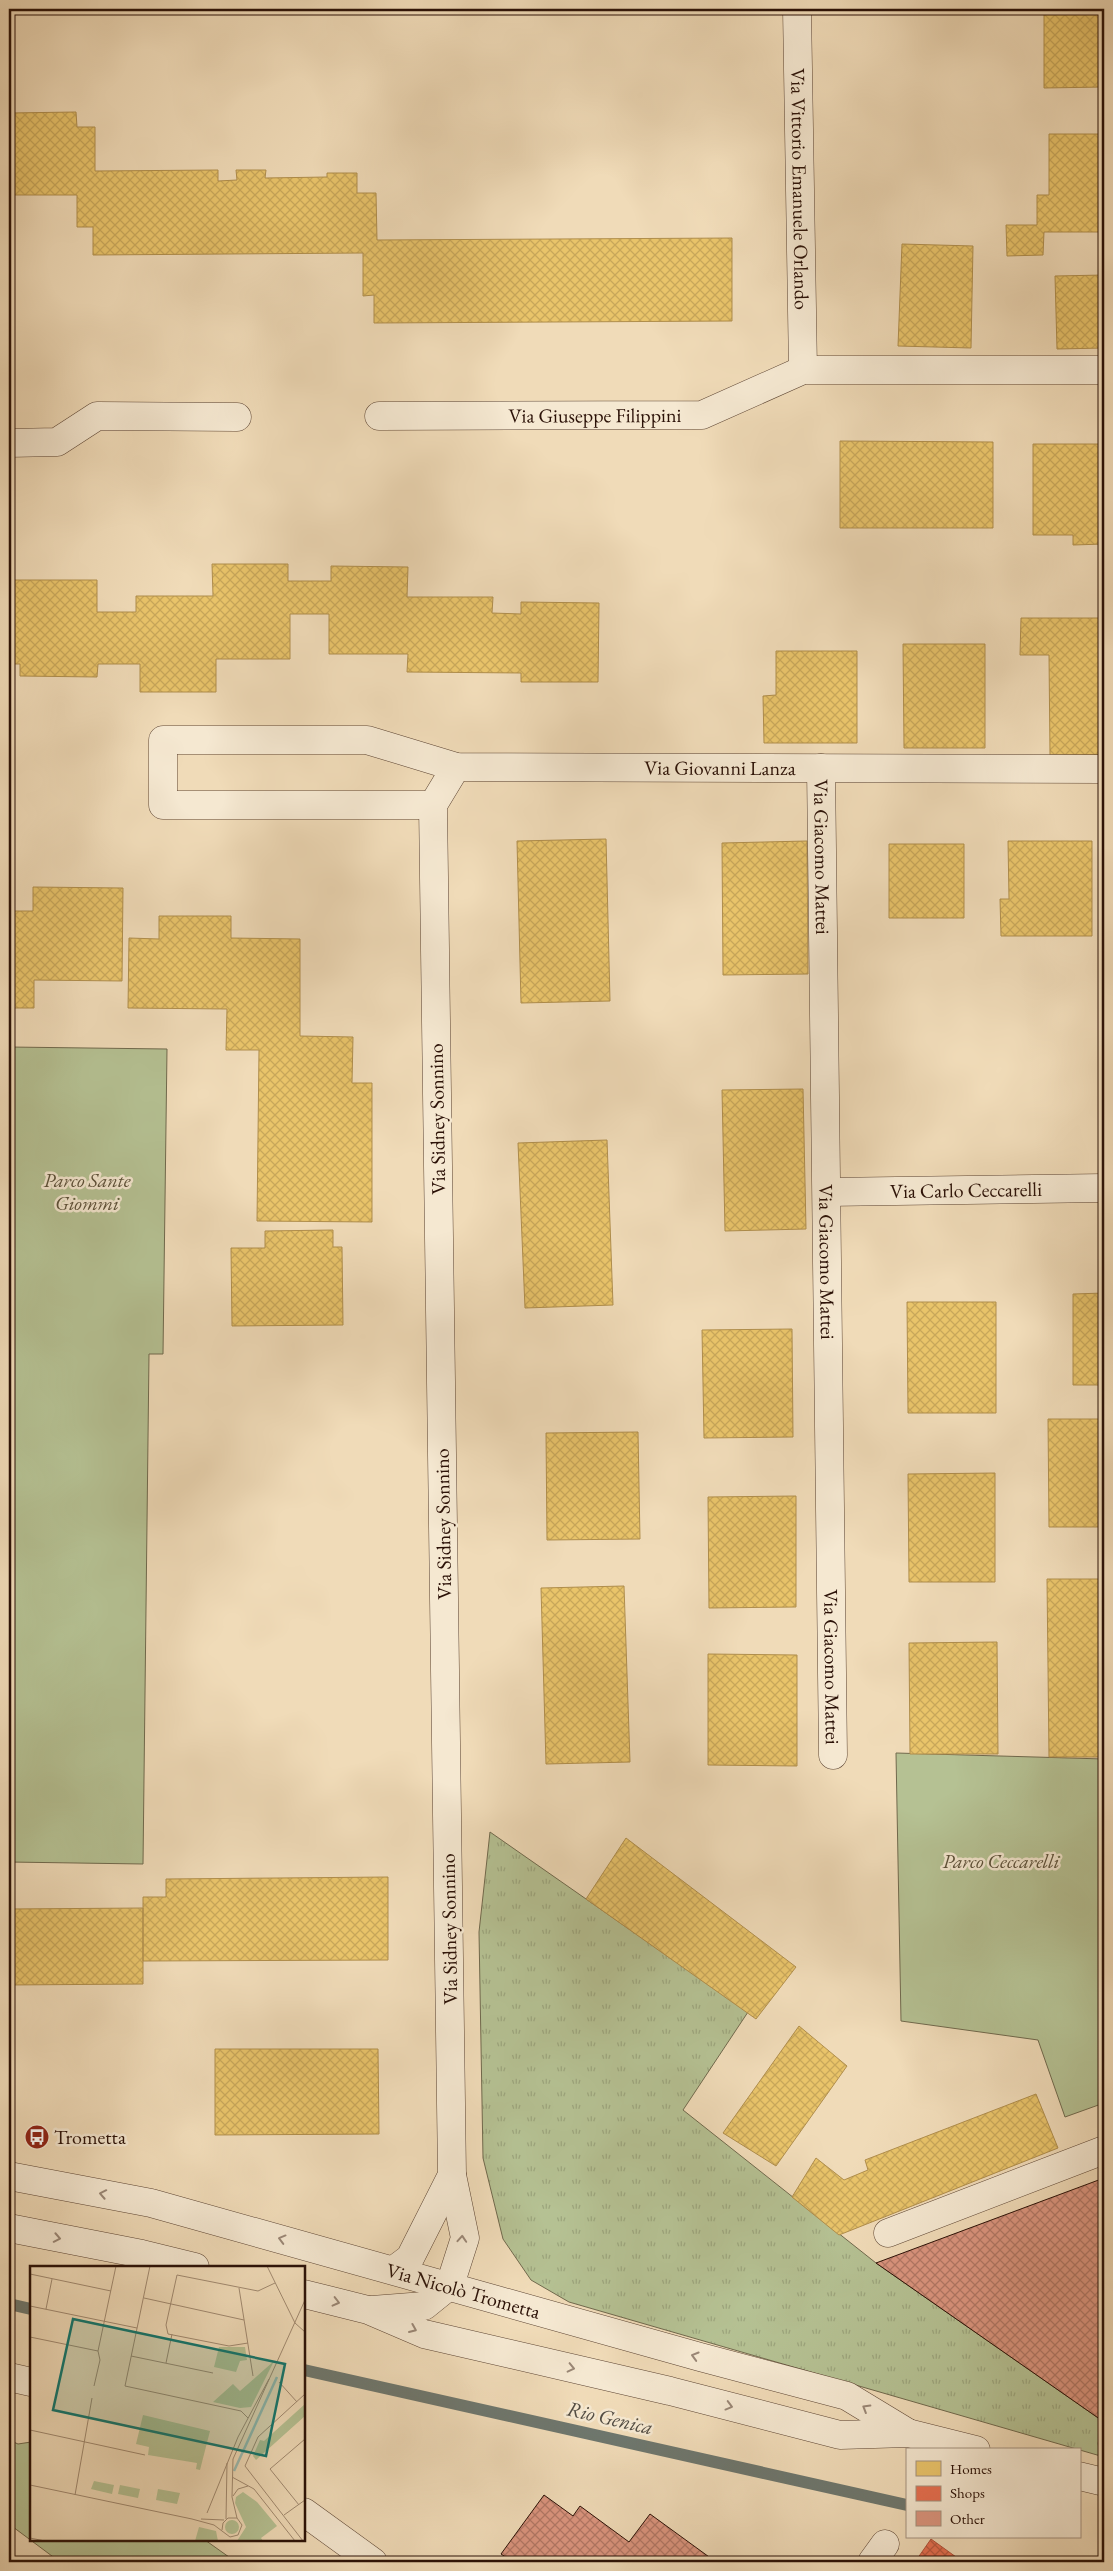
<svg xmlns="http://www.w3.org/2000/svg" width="1113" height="2571" viewBox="0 0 1113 2571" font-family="'EB Garamond',serif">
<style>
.grass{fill:url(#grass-tufts);stroke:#70694d}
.park{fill:#b5c193;stroke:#70694d}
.homes{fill:url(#homes-cross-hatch);stroke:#b08e4c}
.shops{fill:url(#shops-cross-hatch);stroke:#af533b}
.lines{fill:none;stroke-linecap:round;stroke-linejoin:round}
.stream{stroke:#6e776e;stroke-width:12}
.building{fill:url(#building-cross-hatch);stroke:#2b1107}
.minor-casing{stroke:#5c4433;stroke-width:29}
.minor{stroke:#f5e8d1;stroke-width:28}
.oneway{stroke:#9a8776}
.labels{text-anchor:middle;stroke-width:5;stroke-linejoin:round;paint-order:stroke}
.street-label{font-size:20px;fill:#2b1107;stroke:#f5e8d1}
.park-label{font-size:20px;font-style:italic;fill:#5b4f38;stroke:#f5e8d1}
.poi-label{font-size:20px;fill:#2b1107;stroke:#f5e8d1;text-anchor:start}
.water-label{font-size:21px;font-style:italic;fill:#524c43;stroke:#f5e8d1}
.inset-river{fill:none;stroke:#9abbb2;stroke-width:2.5}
.inset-road{fill:none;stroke:#a18a71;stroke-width:1}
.view{fill:#0f766e;fill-opacity:0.15;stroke:#0f766e;stroke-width:2.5}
.inset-edge{fill:none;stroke:#2b1107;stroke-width:2.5}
</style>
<defs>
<pattern id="grass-tufts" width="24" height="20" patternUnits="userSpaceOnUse" patternTransform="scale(1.25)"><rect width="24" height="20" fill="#b5c193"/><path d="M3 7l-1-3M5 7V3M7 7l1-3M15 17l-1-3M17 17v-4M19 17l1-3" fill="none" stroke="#9ca57d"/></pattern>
<pattern id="homes-cross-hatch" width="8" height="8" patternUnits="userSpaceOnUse" patternTransform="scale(1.25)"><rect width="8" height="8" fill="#e9c46a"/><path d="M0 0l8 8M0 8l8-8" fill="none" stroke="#c8a75a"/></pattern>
<pattern id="shops-cross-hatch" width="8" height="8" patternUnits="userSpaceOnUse" patternTransform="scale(1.25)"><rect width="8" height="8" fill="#e76f51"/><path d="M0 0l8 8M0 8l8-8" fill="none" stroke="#bb5a41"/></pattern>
<pattern id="building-cross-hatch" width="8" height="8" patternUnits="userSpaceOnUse" patternTransform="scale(1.25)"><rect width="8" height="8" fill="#db957f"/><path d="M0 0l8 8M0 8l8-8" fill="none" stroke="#b27866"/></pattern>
</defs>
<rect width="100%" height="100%" fill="#f0dbb8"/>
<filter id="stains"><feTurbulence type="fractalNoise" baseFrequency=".004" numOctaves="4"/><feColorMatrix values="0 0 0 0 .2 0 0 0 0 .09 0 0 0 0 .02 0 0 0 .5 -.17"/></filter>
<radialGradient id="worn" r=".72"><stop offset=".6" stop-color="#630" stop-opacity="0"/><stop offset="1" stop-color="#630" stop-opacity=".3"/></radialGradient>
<!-- grass -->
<path class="grass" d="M490 1832 748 2012 683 2110 876 2263 1104 2422V2457L569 2302 531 2280 503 2239 483 2158 479 1932Z"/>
<!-- park -->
<path class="park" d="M9 1047 167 1049 163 1354H149L143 1864 9 1862Z
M896 1753 1104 1759V2103L1065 2117 1038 2040 901 2021Z
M9 2440 18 2444 31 2442V2540H205L236 2562H60L9 2524Z"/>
<!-- homes -->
<path class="homes" d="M1044 9H1104V87L1044 88Z
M76 112 77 127H95V171L218 170V181L237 180 236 170H266L265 178 327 177V173H357V193H376L377 240 732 238V321L374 323V295L363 296V253L93 255V227H77V195H9V113Z
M1049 134H1104V232H1044L1043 255 1007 256 1006 225H1037V195H1049Z
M902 244 973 246 971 348 898 346Z
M1104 275V348L1057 349 1055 276Z
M840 441 993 442V528H840Z
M1033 444H1104V544L1073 545V535H1033Z
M212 564H288V581H331V566L408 567 407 597H493L492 613 521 614V602L599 603 598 682H521V673L407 672 408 654H329V614H290V659H216V692H140V664H98L97 677 20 676V664H9V580H97V612H136V596H213Z
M1021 618H1104V755H1050L1049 655H1020Z
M903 644H985V748H904Z
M776 651H857V743H764L763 696 776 695Z
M606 839 610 1001 521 1003 517 841Z
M807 841 808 974 723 975 722 843Z
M1008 841H1092V936H1001L1000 899H1009Z
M889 844H964V918H889Z
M33 887 123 888 122 981 34 980V1008H9V911H33Z
M159 916H231V938L300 939V1036L353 1037 352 1083H372V1222L257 1221 259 1050H226L227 1009 128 1008 129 938 159 939Z
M803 1089 806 1229 725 1231 722 1090Z
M607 1140 613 1305 525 1308 518 1143Z
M333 1230V1247H342L343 1325 232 1326 231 1248H265V1231Z
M1104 1293V1385H1073V1294Z
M907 1302H996V1413H908Z
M792 1329 793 1437 704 1438 702 1330Z
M1048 1419H1104V1527H1049Z
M638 1432 640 1539 547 1540 546 1433Z
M995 1473V1582H909L908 1474Z
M796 1496V1607L709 1608 708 1497Z
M1047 1579H1104V1757H1049Z
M624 1586 630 1762 546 1764 541 1588Z
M997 1642 998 1754H910L909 1643Z
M708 1654 797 1655V1766L708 1765Z
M626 1838 796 1967 756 2019 586 1899Z
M388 1877V1960L143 1961V1897H166V1879Z
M143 1908V1984L9 1985V1909Z
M799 2026 847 2066 776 2166 723 2133Z
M215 2049H378L379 2134 215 2135Z
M1036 2094 1058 2148 839 2235 792 2197 816 2158 844 2180 868 2170 865 2160Z"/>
<!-- shops -->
<path class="shops" d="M931 2539 963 2562H915Z"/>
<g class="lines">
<!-- stream -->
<path class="stream" d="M9 2304 31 2309
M304 2370 907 2505"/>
</g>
<!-- building -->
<path class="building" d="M1104 2178V2422L876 2263Z
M544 2495 573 2516 580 2506 629 2542 650 2514 716 2562H513L501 2554Z"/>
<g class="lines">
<defs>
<g id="minor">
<path id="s1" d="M797 9 803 370"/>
<path id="s2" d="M379 416 702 415 803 370H1104"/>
<path d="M9 443 57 442 97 416 237 417"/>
<path id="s3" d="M821 768 833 1755"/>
<path id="s4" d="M433 805H163V740H367L456 767 1104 769"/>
<path id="s5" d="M827 1192 1104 1188"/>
<path id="s6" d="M9 2176 151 2203 700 2357 847 2396 908 2433"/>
<path d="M9 2228 142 2254 195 2267"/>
<path d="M888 2233 1104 2150"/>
<path d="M394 2270 410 2258 452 2175 433 805 456 767"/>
<path d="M450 2285 465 2238 452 2175"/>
<path d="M304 2294 368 2310 424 2334 670 2391 840 2435 908 2433 976 2450"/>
<path d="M372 2310 424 2306 450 2285"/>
<path d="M9 2377 31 2382"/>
<path d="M1079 2476 1104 2482"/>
<path d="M304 2512 373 2562"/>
<path d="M872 2562 885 2544"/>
</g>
</defs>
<!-- minor casing -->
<use href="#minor" class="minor-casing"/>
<!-- minor -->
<use href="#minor" class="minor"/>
</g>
<!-- one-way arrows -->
<defs><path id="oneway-chevron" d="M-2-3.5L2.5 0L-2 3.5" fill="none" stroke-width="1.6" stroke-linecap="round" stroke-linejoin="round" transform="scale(1.25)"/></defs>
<g class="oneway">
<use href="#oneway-chevron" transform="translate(103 2194) rotate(-169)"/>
<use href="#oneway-chevron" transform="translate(57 2238) rotate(11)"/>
<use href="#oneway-chevron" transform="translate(282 2239) rotate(-165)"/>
<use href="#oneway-chevron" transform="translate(462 2239) rotate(-86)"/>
<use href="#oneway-chevron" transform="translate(336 2302) rotate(14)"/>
<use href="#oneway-chevron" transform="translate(413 2329) rotate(23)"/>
<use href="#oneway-chevron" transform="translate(695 2356) rotate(-164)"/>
<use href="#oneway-chevron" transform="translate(571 2368) rotate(13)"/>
<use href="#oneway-chevron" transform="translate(729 2406) rotate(15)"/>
<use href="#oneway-chevron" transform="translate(866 2408) rotate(-149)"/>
</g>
<!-- icons -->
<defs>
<symbol id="bus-disc" viewBox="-11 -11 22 22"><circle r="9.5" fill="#8f2418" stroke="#f5e8d1"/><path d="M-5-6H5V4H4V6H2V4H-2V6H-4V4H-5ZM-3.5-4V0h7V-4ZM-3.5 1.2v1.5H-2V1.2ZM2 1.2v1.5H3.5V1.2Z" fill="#fff"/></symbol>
</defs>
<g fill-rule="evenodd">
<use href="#bus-disc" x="23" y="2123" width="28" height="28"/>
</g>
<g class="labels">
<!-- street labels -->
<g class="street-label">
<text dy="7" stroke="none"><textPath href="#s1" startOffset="180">Via Vittorio Emanuele Orlando</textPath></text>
<text dy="7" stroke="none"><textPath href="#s2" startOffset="216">Via Giuseppe Filippini</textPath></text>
<text dy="7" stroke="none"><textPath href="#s4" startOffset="896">Via Giovanni Lanza</textPath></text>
<text dy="7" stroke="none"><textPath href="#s3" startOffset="89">Via Giacomo Mattei</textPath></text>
<text transform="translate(437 1119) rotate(-91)" y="7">Via Sidney Sonnino</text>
<text dy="7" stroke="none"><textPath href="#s5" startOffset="139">Via Carlo Ceccarelli</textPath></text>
<text dy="7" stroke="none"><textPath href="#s3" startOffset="494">Via Giacomo Mattei</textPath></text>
<text transform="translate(443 1524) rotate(-91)" y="7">Via Sidney Sonnino</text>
<text dy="7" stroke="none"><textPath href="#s3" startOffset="899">Via Giacomo Mattei</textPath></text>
<text transform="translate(449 1929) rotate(-91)" y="7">Via Sidney Sonnino</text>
<text dy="7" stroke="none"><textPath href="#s6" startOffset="469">Via Nicolò Trometta</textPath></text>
</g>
<!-- park labels -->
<g class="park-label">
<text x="87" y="1187">Parco Sante<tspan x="87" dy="23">Giommi</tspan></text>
<text x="1001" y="1868">Parco Ceccarelli</text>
</g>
<!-- poi labels -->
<g class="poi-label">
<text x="54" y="2144">Trometta</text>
</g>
<!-- water labels -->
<g class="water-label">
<text transform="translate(610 2418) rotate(13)" y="7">Rio Genica</text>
</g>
</g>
<!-- overview -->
<g transform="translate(30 2266)">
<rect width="275" height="275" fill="#f0dbb8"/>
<path d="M244 95 221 141 210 142 183 136 203 118 210 125ZM195 261a7 7 0 1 1 14 0a7 7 0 1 1-14 0Z" fill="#b5c193"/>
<path d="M189 81H215L217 94 210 95 206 106 184 101ZM275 138V150L226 194 223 190 230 174 234 175ZM113 149 180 165 170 204 166 203 167 197 118 189 119 181 106 178ZM64 215 84 219 82 228 61 223ZM90 219 110 223 108 232 88 228ZM128 223 150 227 147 238 126 234ZM213 226 227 236 247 260 231 272 233 275H207L216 261 205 237 206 231ZM169 261 186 265 188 275H165Z" fill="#b5c193"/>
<path class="inset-river" d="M204 205 247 111"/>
<path class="inset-road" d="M120 0 95 120 211 145 218 152M237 0 265 57 275 66M0 8 81 25M209 22 223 110M114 32 214 54M0 40 107 62M16 43 22 13M0 71 68 85M218 77 199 80 138 68 136 59 147 9 228 25 245 17M101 90 183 107M136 97 142 68M249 116 267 136M64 120 70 94 68 85 86 0M0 164 115 189M202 211 224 223 265 275M0 219 162 253 184 259 200 271 208 269 212 259 207 252H198L193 257 192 264M45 229 62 132M203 230 208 223 218 220M269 239 240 203 275 173M177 247 208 171 239 113M254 249 275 234M207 252 202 231 203 193 275 34M171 253 194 254M196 253 197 197M0 272 15 275M273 275 215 200 228 171 275 128"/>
<path class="view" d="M43 53 255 98 236 190 23 144Z"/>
<rect width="275" height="275" class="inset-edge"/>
</g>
<!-- margin -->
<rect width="1113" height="2571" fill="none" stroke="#f0dbb8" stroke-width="30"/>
<rect x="10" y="10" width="1093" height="2551" fill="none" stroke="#2b1107" stroke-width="2.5"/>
<rect x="15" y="15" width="1083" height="2541" fill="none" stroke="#2b1107"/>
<!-- legend -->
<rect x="906" y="2448" width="175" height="90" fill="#f5e8d1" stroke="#a49280"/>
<rect x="916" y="2461" width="25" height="15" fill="#e9c46a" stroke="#a49280"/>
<text x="950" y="2474" font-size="15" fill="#2b1107">Homes</text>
<rect x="916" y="2486" width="25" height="15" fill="#e76f51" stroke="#a49280"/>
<text x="950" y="2498" font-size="15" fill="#2b1107">Shops</text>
<rect x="916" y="2511" width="25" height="15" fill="#db957f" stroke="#a49280"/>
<text x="950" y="2524" font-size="15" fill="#2b1107">Other</text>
<rect width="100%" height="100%" filter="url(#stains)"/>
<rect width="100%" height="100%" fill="url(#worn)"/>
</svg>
